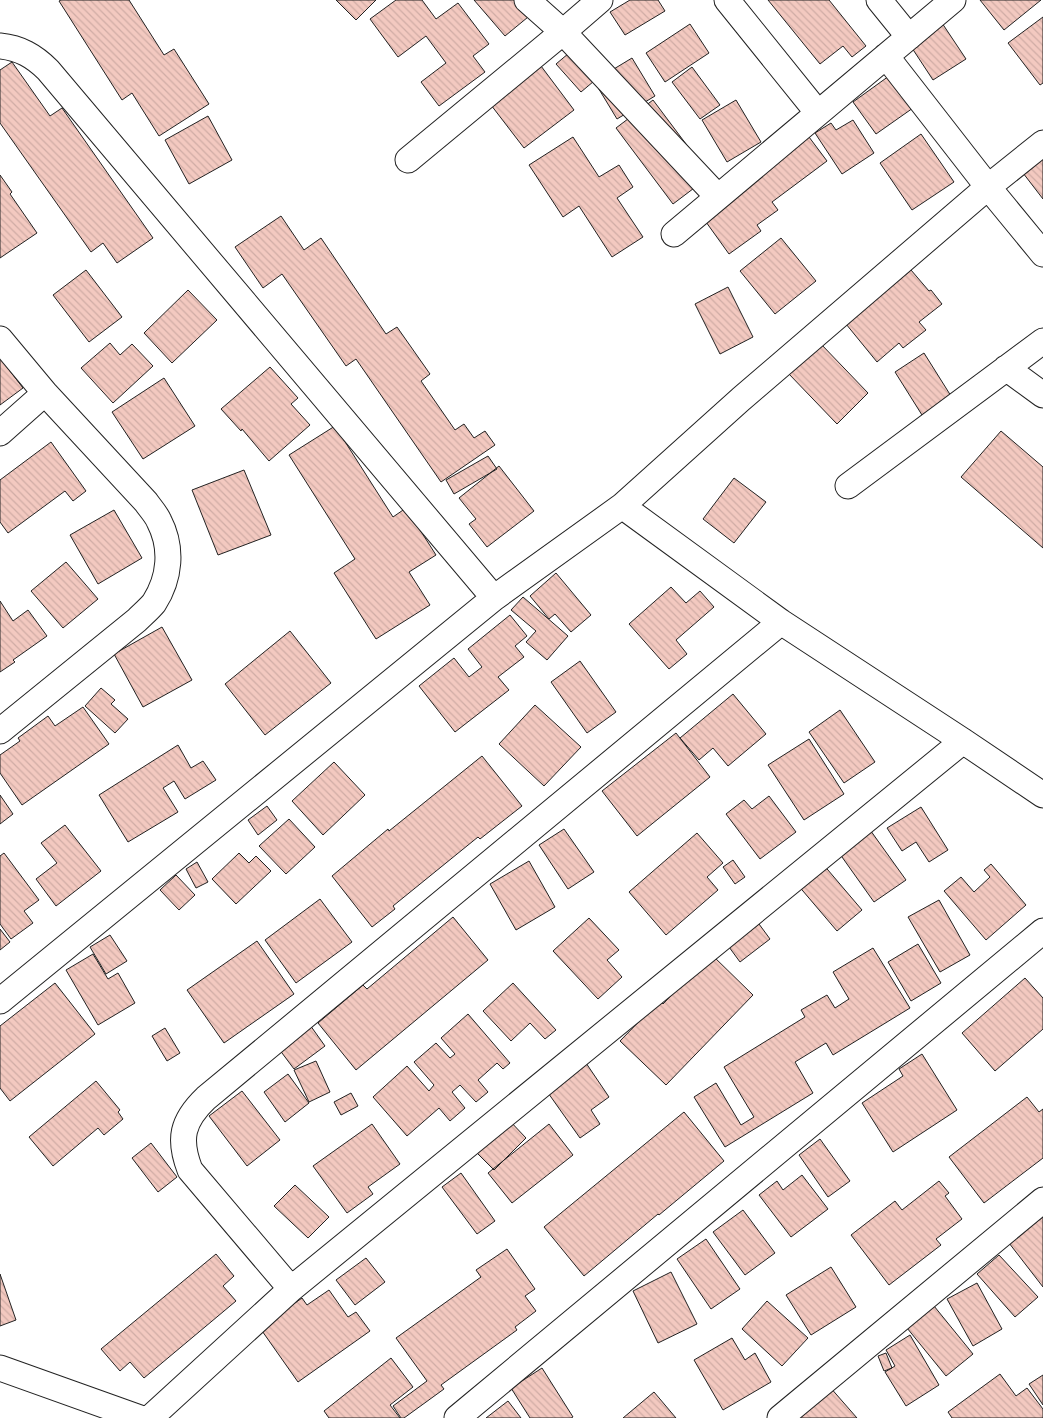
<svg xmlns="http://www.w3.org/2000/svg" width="1043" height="1418" viewBox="0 0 1043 1418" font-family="'PT Sans',sans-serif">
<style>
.building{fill:url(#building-back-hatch);stroke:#222}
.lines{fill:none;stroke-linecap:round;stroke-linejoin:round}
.minor-casing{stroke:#222;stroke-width:27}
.minor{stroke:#fff;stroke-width:25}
</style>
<defs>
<pattern id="building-back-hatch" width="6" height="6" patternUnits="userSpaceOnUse" patternTransform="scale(1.25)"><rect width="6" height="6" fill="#f3c9c0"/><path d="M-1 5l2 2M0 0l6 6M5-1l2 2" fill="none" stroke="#d0aca5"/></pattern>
</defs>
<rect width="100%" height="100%" fill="#fff"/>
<!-- building -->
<path class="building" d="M61 0H129L164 55 174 49 209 104 159 136 132 93 122 100 59 1Z
M336 0H376L356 20Z
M396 0H422L436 19 458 3 489 44 473 56 485 72 439 106 421 82 446 63 426 36 398 57 370 19Z
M474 0H532L539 8 505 36Z
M630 0H658L665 11 625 35 610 12Z
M768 0H829L866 46 852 57 843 46 820 64Z
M980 0H1041L1004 30Z
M1043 17V83L1040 85 1008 43Z
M942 23 966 59 933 80 910 45Z
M690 24 709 53 665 82 646 53Z
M575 48 600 76 581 92 556 64Z
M632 58 655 96 617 119 594 81Z
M12 62 50 116 62 108 153 238 117 263 103 243 91 252 0 123V70Z
M541 66 574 110 524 148 491 105Z
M692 67 720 105 700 119 672 82Z
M889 76 913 108 876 134 853 102Z
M653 100 710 176 673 204 616 128Z
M736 100 761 142 727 162 702 120Z
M208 116 232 160 189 184 165 140Z
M853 120 874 153 842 174 815 133 831 123 836 130Z
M921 134 954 182 912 210 880 163Z
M573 137 599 177 619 165 633 187 617 198 643 237 612 257 579 206 563 217 529 165Z
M809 137 827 161 772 202 778 210 757 225 761 231 729 254 701 215Z
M1043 158V199L1023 173Z
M0 175 12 192 10 194 37 233 0 258Z
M281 216 304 250 321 238 386 334 397 327 430 374 421 381 455 430 464 424 474 438 485 431 495 445 441 482 356 359 346 366 282 274 263 288 235 247Z
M781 238 816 281 775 314 740 271Z
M86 270 122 317 89 342 53 295Z
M911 270 929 291 931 290 942 304 919 322 926 330 903 348 899 343 877 362 846 324Z
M728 287 753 337 720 354 695 304Z
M188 290 217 320 172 363 144 333Z
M110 343 120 355 132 344 153 366 113 403 81 368Z
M820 343 868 393 837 424 788 373Z
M924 353 951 396 922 415 895 372Z
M0 358 23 388 0 405Z
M270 367 298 398 291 404 310 425 269 461 242 429 241 431 221 409Z
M164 378 195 426 143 459 112 412Z
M335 426 393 517 406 508 436 555 409 572 430 605 376 639 334 573 355 559 289 455Z
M1001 431 1043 467V548L961 477Z
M51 442 86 491 73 501 65 491 8 533 0 522V480Z
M488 456 497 469 454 494 446 480Z
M499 466 534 511 487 547 469 524 476 519 459 498Z
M244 470 271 535 218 555 192 490Z
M734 478 766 502 734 543 703 519Z
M114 510 142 558 98 584 70 535Z
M66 562 98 599 63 628 31 591Z
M556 573 591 615 571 632 555 614 549 619 530 596Z
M671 587 686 603 700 591 714 607 676 640 687 654 669 669 629 624Z
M523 597 568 636 547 660 526 642 536 631 511 610Z
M0 601 13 621 28 610 47 636 13 660 15 662 0 672Z
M510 615 527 636 515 646 524 657 498 677 509 690 455 732 419 686 454 658 469 677 482 667 468 649Z
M162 627 192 680 143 707 114 654Z
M290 631 331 683 265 735 225 684Z
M580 661 616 712 587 733 551 682Z
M101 688 115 700 111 704 128 719 115 733 85 706Z
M733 694 766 734 728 766 713 748 699 760 680 738Z
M535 705 581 747 544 786 499 744Z
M83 707 109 744 22 805 0 773V755L20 741 18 738 48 716 55 726Z
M840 710 875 762 844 783 809 732Z
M676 733 710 777 637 836 602 791Z
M809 739 844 794 804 820 768 765Z
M178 745 191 768 203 761 216 780 185 799 174 781 163 788 178 812 128 842 99 795Z
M482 756 522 806 480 839 478 837 393 906 395 909 372 927 332 876 388 829 389 831Z
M334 762 365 795 323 835 292 801Z
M0 795 13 814 0 824Z
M769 796 796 832 760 859 726 814 744 800 752 809Z
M267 806 277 820 258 835 248 820Z
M921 807 948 850 929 862 916 842 902 851 887 828Z
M289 819 315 847 286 874 259 846Z
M65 825 101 871 56 906 36 879 57 863 41 843Z
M868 827 906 880 874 902 837 850Z
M564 829 594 872 568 889 539 845Z
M697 833 723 863 707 877 718 890 666 935 629 892Z
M4 853 39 900 24 911 33 923 11 939 0 924V856Z
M239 853 249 863 256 856 271 871 236 904 212 879Z
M733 860 745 877 735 884 723 867Z
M529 861 555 907 516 930 490 884Z
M197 862 208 882 196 888 186 869Z
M822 863 862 910 837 931 797 884Z
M991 864 1026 905 986 940 944 891 961 877 974 892 990 877 984 870Z
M176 875 195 895 179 910 160 890Z
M320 899 352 942 296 983 265 940Z
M939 900 970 955 940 972 908 917Z
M453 917 488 960 356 1070 318 1023 363 985 367 989Z
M589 918 619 950 607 960 622 977 598 999 553 951Z
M759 924 770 939 740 962 729 947Z
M0 929 10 942 0 950Z
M110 935 127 961 106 974 90 947Z
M257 941 294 994 224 1043 187 990Z
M918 944 941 983 911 1001 888 962Z
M873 948 910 1008 833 1055 826 1043 795 1062 813 1093 725 1147 694 1097 716 1083 741 1125 754 1117 724 1067 805 1017 801 1010 827 995 835 1008 849 999 833 972Z
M93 954 108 979 118 973 135 1003 98 1025 66 970Z
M711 954 753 995 666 1085 620 1041 660 1000 663 1004Z
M1025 978 1043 998V1029L995 1071 962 1033Z
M55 983 95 1034 10 1101 0 1088V1026Z
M513 983 556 1030 545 1039 530 1023 511 1041 483 1011Z
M468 1014 510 1063 503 1069 497 1063 478 1080 488 1092 476 1102 460 1085 452 1092 465 1108 450 1121 439 1108 407 1136 373 1097 407 1066 429 1091 434 1085 414 1062 436 1043 450 1058 455 1054 441 1038Z
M310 1025 325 1046 294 1069 279 1049Z
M165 1028 180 1053 167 1061 152 1036Z
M922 1054 957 1110 893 1152 862 1103 903 1076 899 1069Z
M316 1061 330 1092 309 1102 294 1070Z
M586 1063 609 1097 591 1110 600 1124 580 1138 546 1090Z
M288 1074 309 1103 285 1122 264 1092Z
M96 1081 120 1110 118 1112 123 1119 104 1135 98 1128 53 1166 29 1137Z
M242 1091 280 1140 247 1166 209 1116Z
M351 1093 358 1106 341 1115 334 1102Z
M1027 1097 1039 1112 1043 1109V1158L984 1203 949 1157Z
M684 1112 724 1161 659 1215 658 1214 584 1276 544 1227Z
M508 1119 526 1138 494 1170 476 1152Z
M372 1124 400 1164 368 1187 373 1194 347 1213 313 1166Z
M549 1124 573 1155 512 1203 488 1173Z
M820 1139 850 1181 828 1197 799 1155Z
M151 1143 177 1177 158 1192 132 1158Z
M461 1173 495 1221 477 1234 442 1187Z
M802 1175 828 1209 791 1237 759 1195 777 1181 783 1190Z
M939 1181 949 1193 945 1196 962 1219 936 1239 941 1245 889 1285 851 1235 895 1201 902 1210Z
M295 1185 329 1217 308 1238 274 1206Z
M743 1210 775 1253 745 1275 713 1232Z
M1043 1217V1287L1009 1243Z
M706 1239 740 1289 711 1309 677 1259Z
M507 1249 535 1289 525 1296 536 1311 515 1327 517 1330 441 1385 444 1389 404 1418H401L393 1406 427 1381 396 1338 481 1277 476 1270Z
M216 1254 234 1276 223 1286 236 1301 144 1378 130 1362 120 1371 101 1349Z
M999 1255 1038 1297 1015 1317 977 1274Z
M366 1258 385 1282 355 1305 336 1280Z
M831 1267 856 1307 811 1335 786 1295Z
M671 1272 697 1324 658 1343 633 1291Z
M0 1274 16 1320 0 1326Z
M977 1283 1002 1329 973 1346 947 1299Z
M329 1290 348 1317 356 1312 370 1331 298 1382 260 1328 302 1298 307 1305Z
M767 1301 808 1338 782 1366 742 1329Z
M934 1306 973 1354 946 1376 907 1328Z
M910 1335 939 1385 906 1406 885 1372 895 1366 886 1350Z
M732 1338 745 1360 755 1353 771 1382 723 1410 694 1360Z
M886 1353 892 1368 884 1371 878 1356Z
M391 1358 413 1387 390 1405 400 1418H329L324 1411Z
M542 1368 573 1417 571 1418H530L511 1388Z
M1000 1374 1016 1396 1027 1388 1043 1409V1418H952L948 1412Z
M1043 1375V1405L1029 1384Z
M829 1386 857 1418H792Z
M654 1392 676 1418H623Z
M508 1401 521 1418H486Z"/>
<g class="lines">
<defs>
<path id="minor" d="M527 0 563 32 718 197
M727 0 818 113
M879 0 909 37
M0 46C20 48 34 56 48 70L494 598
M886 56 988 187 1043 254
M408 160 563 32 600 0
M674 234 953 0
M0 339 45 393 146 502C150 508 156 514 159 521 173 548 170 578 154 603 149 609 142 615 137 620L0 731
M1006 368 1043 395
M0 433 45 393
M848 486 1043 341
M622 506 781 622 963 741 1043 795
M0 1001 494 598 622 506 741 399 988 187 1043 143
M291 1289 190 1170C178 1139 182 1121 206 1098L781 622
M0 1368 140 1418
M150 1418 291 1289 963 741
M457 1418 1043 931
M780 1418 1043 1200"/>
</defs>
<!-- minor casing -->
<use href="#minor" class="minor-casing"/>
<!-- minor -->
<use href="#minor" class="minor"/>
</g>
</svg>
